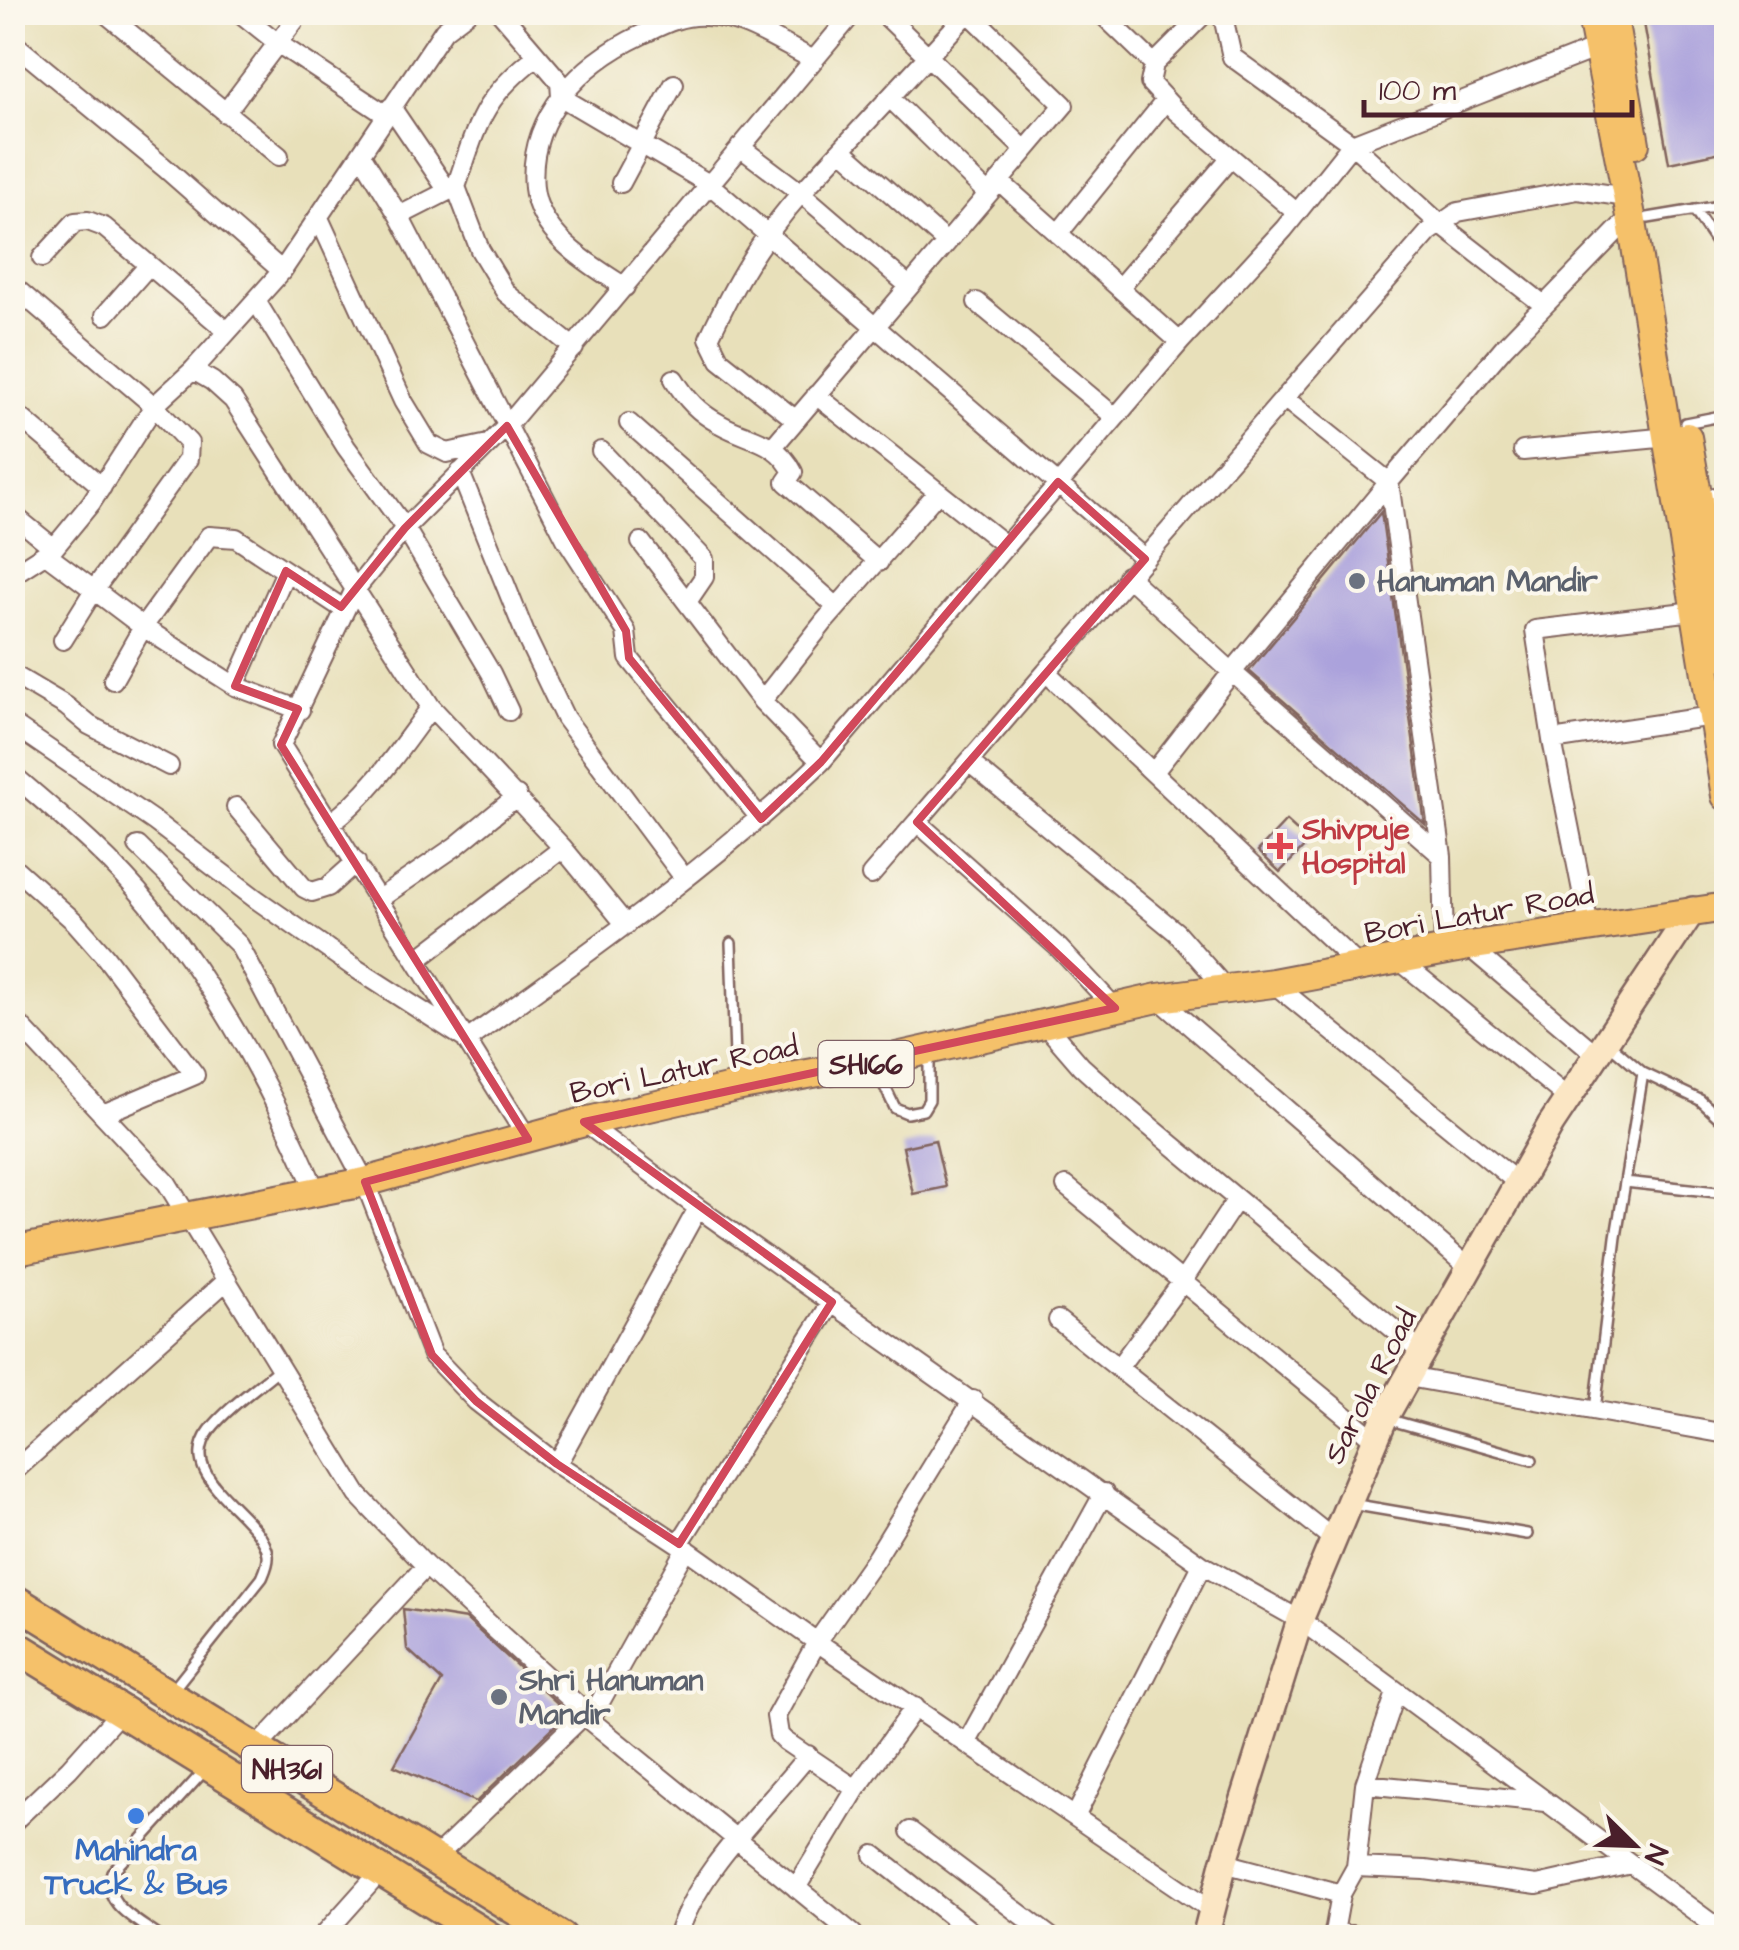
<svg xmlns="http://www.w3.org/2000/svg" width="1739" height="1950" viewBox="0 0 1739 1950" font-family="'Architects Daughter',sans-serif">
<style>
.building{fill:#aba2dc}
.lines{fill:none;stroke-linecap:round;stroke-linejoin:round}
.service-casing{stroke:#81635d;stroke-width:14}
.minor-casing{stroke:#81635d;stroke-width:22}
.secondary-casing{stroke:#81635d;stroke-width:30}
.primary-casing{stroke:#81635d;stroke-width:32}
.trunk-casing{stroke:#81635d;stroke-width:35}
.service{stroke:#fff;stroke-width:9}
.minor{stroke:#fff;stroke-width:18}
.secondary{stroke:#fbe6c4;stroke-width:25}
.primary{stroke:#f5c16b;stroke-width:28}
.trunk{stroke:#f5c16b;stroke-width:30}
.marked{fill:none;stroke:#d1495b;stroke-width:8;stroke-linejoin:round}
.worship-dot{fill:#6b7280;stroke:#fbf7ec;stroke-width:4}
.health-dot{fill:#e0444e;stroke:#fbf7ec;stroke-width:4}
.shop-dot{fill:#3f7fe0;stroke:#fbf7ec;stroke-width:4}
.labels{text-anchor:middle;stroke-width:8;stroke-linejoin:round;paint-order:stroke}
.shield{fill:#fbf7ec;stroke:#7f6065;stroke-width:2.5}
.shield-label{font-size:28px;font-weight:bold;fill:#4a1f2b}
.worship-label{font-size:30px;font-weight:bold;fill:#5b616d;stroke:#fbf7ec;text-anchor:start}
.health-label{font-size:30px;font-weight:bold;fill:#be3a42;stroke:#fbf7ec;text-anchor:start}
.street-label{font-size:30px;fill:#4a1f2b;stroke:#fbf7ec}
.shop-label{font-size:30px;font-weight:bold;fill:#366cbe;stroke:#fbf7ec}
</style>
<rect width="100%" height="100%" fill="#fbf7ec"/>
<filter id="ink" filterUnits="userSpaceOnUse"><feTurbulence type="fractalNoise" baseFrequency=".01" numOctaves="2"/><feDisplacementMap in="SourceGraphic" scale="20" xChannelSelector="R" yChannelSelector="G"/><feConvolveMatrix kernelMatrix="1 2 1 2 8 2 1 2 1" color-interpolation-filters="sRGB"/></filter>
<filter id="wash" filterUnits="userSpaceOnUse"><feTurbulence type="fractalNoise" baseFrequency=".0048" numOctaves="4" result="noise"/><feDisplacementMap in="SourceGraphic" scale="40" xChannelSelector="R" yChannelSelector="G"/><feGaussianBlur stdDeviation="2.25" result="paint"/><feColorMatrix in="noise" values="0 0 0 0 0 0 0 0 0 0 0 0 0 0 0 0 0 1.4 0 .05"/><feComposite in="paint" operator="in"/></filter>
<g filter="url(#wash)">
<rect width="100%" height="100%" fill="#e8e0ba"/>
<g id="blocks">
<!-- building -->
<path class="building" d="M1642 12H1726V151L1669 163Z
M1381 512 1425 824 1249 671Z
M1286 821 1309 842 1280 872 1258 851Z
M935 1140 946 1187 913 1194 903 1147Z
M403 1609 466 1619 568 1713 476 1802 394 1766 442 1681 407 1649Z"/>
</g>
</g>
<g filter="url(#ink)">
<use href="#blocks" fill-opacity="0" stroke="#81635d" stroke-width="2.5"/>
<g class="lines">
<defs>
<path id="service" d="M1694 210 1726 257
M1648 218 1726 205
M1685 423 1726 415
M731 943 736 1085
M1608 1043 1643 1073 1700 1100 1726 1124
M876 1068 895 1108 907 1113 923 1110 929 1100V1052
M1625 1182 1726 1193
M1595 1410 1616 1237 1643 1073
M1387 1419 1532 1460
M1351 1504 1527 1534
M172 1691 262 1578C265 1571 269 1563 268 1555 263 1514 172 1479 210 1430 226 1409 259 1386 280 1368
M161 1938C138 1920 100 1905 112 1872L204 1771"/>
<path id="minor" d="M104 12 279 156
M239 12 279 44 386 115
M500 12 560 82 561 97 709 184 1145 559
M882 12 1025 150
M1100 12 1154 64 1206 12
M1222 12 1232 57 1352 144 1440 224 1544 305
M12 42 165 168 282 271
M1154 64 1150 83 1176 111 1297 213
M891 99 988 194
M391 107 448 191
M225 113 301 12
M740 147 801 193C759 241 736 280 709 338L720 360 796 420
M843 151 946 242
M362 156 399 216
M999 181 1180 342
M621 183 674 84
M456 187C478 123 481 99 537 56
M319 218 403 401 429 444 447 453 488 444
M1058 234 1166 100
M42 258 75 222 88 221 104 227 226 330
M12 285 154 406 189 443 188 459 94 590 143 627 235 686 300 710
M909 286 801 193 968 13
M625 287C589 264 539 235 534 188 527 116 582 63 641 35 662 25 682 14 706 16 743 17 780 43 812 59
M1119 288 1231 157
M256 301 346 447 405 528 491 673 509 711
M977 302 1115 417
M105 315 149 265
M574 348 506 293 480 250 456 187 399 216 566 539 626 631 629 658 760 818
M193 370 212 381 233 400 431 707 563 848 626 925
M674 379C686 399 699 413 720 424 750 441 776 439 793 472L786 482 879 562
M816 395 1005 545
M1284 398 1389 482 1232 672 1442 856
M12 410 102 487
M629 423 837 607
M772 448 1064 105 968 12
M601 451 704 559V577L687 602
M1523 451 1669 437
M460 472 528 641 565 718 685 879
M1698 500 1726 495
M12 514 54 548
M641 542 762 701 821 762
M47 555 94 590 63 640
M12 575 54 548 91 503 154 406 193 370 282 271 444 30 468 12
M1127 576 1232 672 1154 772
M1046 672 917 822 1059 948 1115 1008
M12 674 66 706 89 725 169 766
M113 680 143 627 209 536 236 538 345 610
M235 686 286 571
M762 701 824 622 938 492
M12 724 155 822 256 899 355 968 467 1040C589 952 712 866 821 762L1180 342 1284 229 1352 144 1597 48
M1552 740 1535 630 1694 611
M969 762 1176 932 1227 990
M12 774C61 816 111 857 151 907 220 993 273 1091 316 1192
M236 807 304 888 312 892 328 887 356 862
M332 822C372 792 401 747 431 707
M138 846 239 945 365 1182 432 1355 476 1401 557 1464 679 1544 817 1642 1212 1910
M12 866 75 922 104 955 195 1075 103 1114
M871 875 917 822
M379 899 456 846 517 796
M1589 926 1552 740 1712 716
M1468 946 1597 1055
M1444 950 1442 856 1389 482 1504 347 1631 216
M417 960 563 848
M1399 960 1568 1098
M1360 967 1046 672 1429 232 1458 212 1578 190 1627 197
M1273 983 1517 1182
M1158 998 1469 1268
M12 1017 167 1183 358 1495 426 1566 586 1713
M1043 1022 1081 1066 1123 1104 1421 1352
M584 1122 698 1208 1202 1565 1300 1620 1726 1934
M528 1139 281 745 354 591 405 528 507 426 854 12
M1066 1186 1375 1440
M1058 1320 1333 1539
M1118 1368 1182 1282 1237 1199
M1408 1377 1726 1434
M557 1464 698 1208
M12 1473 227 1280
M679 1544 832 1302
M590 1720 686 1548
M967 1742 1104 1493
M255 1750 426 1566
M1365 1784 1545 1802
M856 1789 785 1741 779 1735 776 1716 817 1642 876 1558 973 1400
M1075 1817 1202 1565
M12 1823 69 1769 121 1711
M910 1831 1052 1938
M874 1855 979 1938
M433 1860 586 1713 590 1720 853 1934
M1224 1863 1341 1894
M1356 1867 1365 1784 1396 1693
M796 1888 856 1789 915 1707
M1334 1932 1369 1938
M321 1938 381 1871
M677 1938C698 1868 764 1811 808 1755
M1333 1938 1341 1894 1356 1867 1425 1870 1537 1885 1631 1864"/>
<path id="secondary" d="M1205 1938 1224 1863 1300 1620 1384 1419 1551 1124 1693 910"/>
<path id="primary" d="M1591 12 1631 216 1726 796
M1612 12 1635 144
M1687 437 1726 657
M12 1251 365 1182 584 1122 736 1087 874 1062 1158 998 1273 983 1468 946 1726 907"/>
<path id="trunk" d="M12 1599 562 1938
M12 1644 490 1938"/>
</defs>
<!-- service casing -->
<use href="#service" class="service-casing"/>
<!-- minor casing -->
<use href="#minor" class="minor-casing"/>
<!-- secondary casing -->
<use href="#secondary" class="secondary-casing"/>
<!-- primary casing -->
<use href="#primary" class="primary-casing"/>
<!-- trunk casing -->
<use href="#trunk" class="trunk-casing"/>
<!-- service -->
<use href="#service" class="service"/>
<!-- minor -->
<use href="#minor" class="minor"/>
<!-- secondary -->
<use href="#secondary" class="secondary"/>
<!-- primary -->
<use href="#primary" class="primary"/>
<!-- trunk -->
<use href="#trunk" class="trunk"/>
</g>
</g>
<!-- marked area -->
<path class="marked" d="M507 426 626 631 629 658 761 819 821 762 1058 482 1145 559 917 822 1115 1008 584 1122 832 1302 679 1544 557 1464 476 1401 432 1355 365 1182 528 1139 281 745 298 709 235 686 286 571 341 607 405 528Z"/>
<!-- markers -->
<g class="worship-dot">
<circle cx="1357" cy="581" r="10"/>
<circle cx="499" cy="1697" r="10"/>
</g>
<path class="health-dot" d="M1275 831h10v10h10v10h-10v10h-10v-10h-10v-10h10z"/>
<circle class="shop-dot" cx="136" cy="1816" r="10"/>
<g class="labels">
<!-- shield labels -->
<g class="shield">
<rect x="818.5" y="1041" width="95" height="46" rx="8"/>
<rect x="242" y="1746" width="90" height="46" rx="8"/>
</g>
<g class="shield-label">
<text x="866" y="1074">SH166</text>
<text x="287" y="1779">NH361</text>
</g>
<!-- worship labels -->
<g class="worship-label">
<text x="1377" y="591">Hanuman Mandir</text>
<text x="519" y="1690">Shri Hanuman<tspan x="519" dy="34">Mandir</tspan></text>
</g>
<!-- health labels -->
<g class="health-label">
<text x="1302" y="839">Shivpuje<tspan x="1302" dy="34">Hospital</tspan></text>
</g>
<!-- street labels -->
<g class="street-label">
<text transform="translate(1479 913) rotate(-10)" y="10">Bori Latur Road</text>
<text transform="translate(684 1069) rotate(-12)" y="10">Bori Latur Road</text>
<text transform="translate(1370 1386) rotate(-63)" y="10">Sarola Road</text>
</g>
<!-- shop labels -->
<g class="shop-label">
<text x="136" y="1860">Mahindra<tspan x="136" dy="34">Truck &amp; Bus</tspan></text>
</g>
</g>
<!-- margin -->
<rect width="1739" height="1950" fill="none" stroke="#fbf7ec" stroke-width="50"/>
<!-- north arrow -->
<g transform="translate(1634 1845) rotate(113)" stroke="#fbf7ec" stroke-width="8" paint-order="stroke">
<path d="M0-8L18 38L0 25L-18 38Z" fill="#4a1f2b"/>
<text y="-15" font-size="28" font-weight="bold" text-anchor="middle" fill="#4a1f2b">N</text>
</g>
<!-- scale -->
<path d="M1364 100v15h268v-15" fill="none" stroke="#4a1f2b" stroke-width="5"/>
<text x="1379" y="100" font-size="30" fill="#4a1f2b" stroke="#fbf7ec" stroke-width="8" paint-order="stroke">100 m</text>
</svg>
